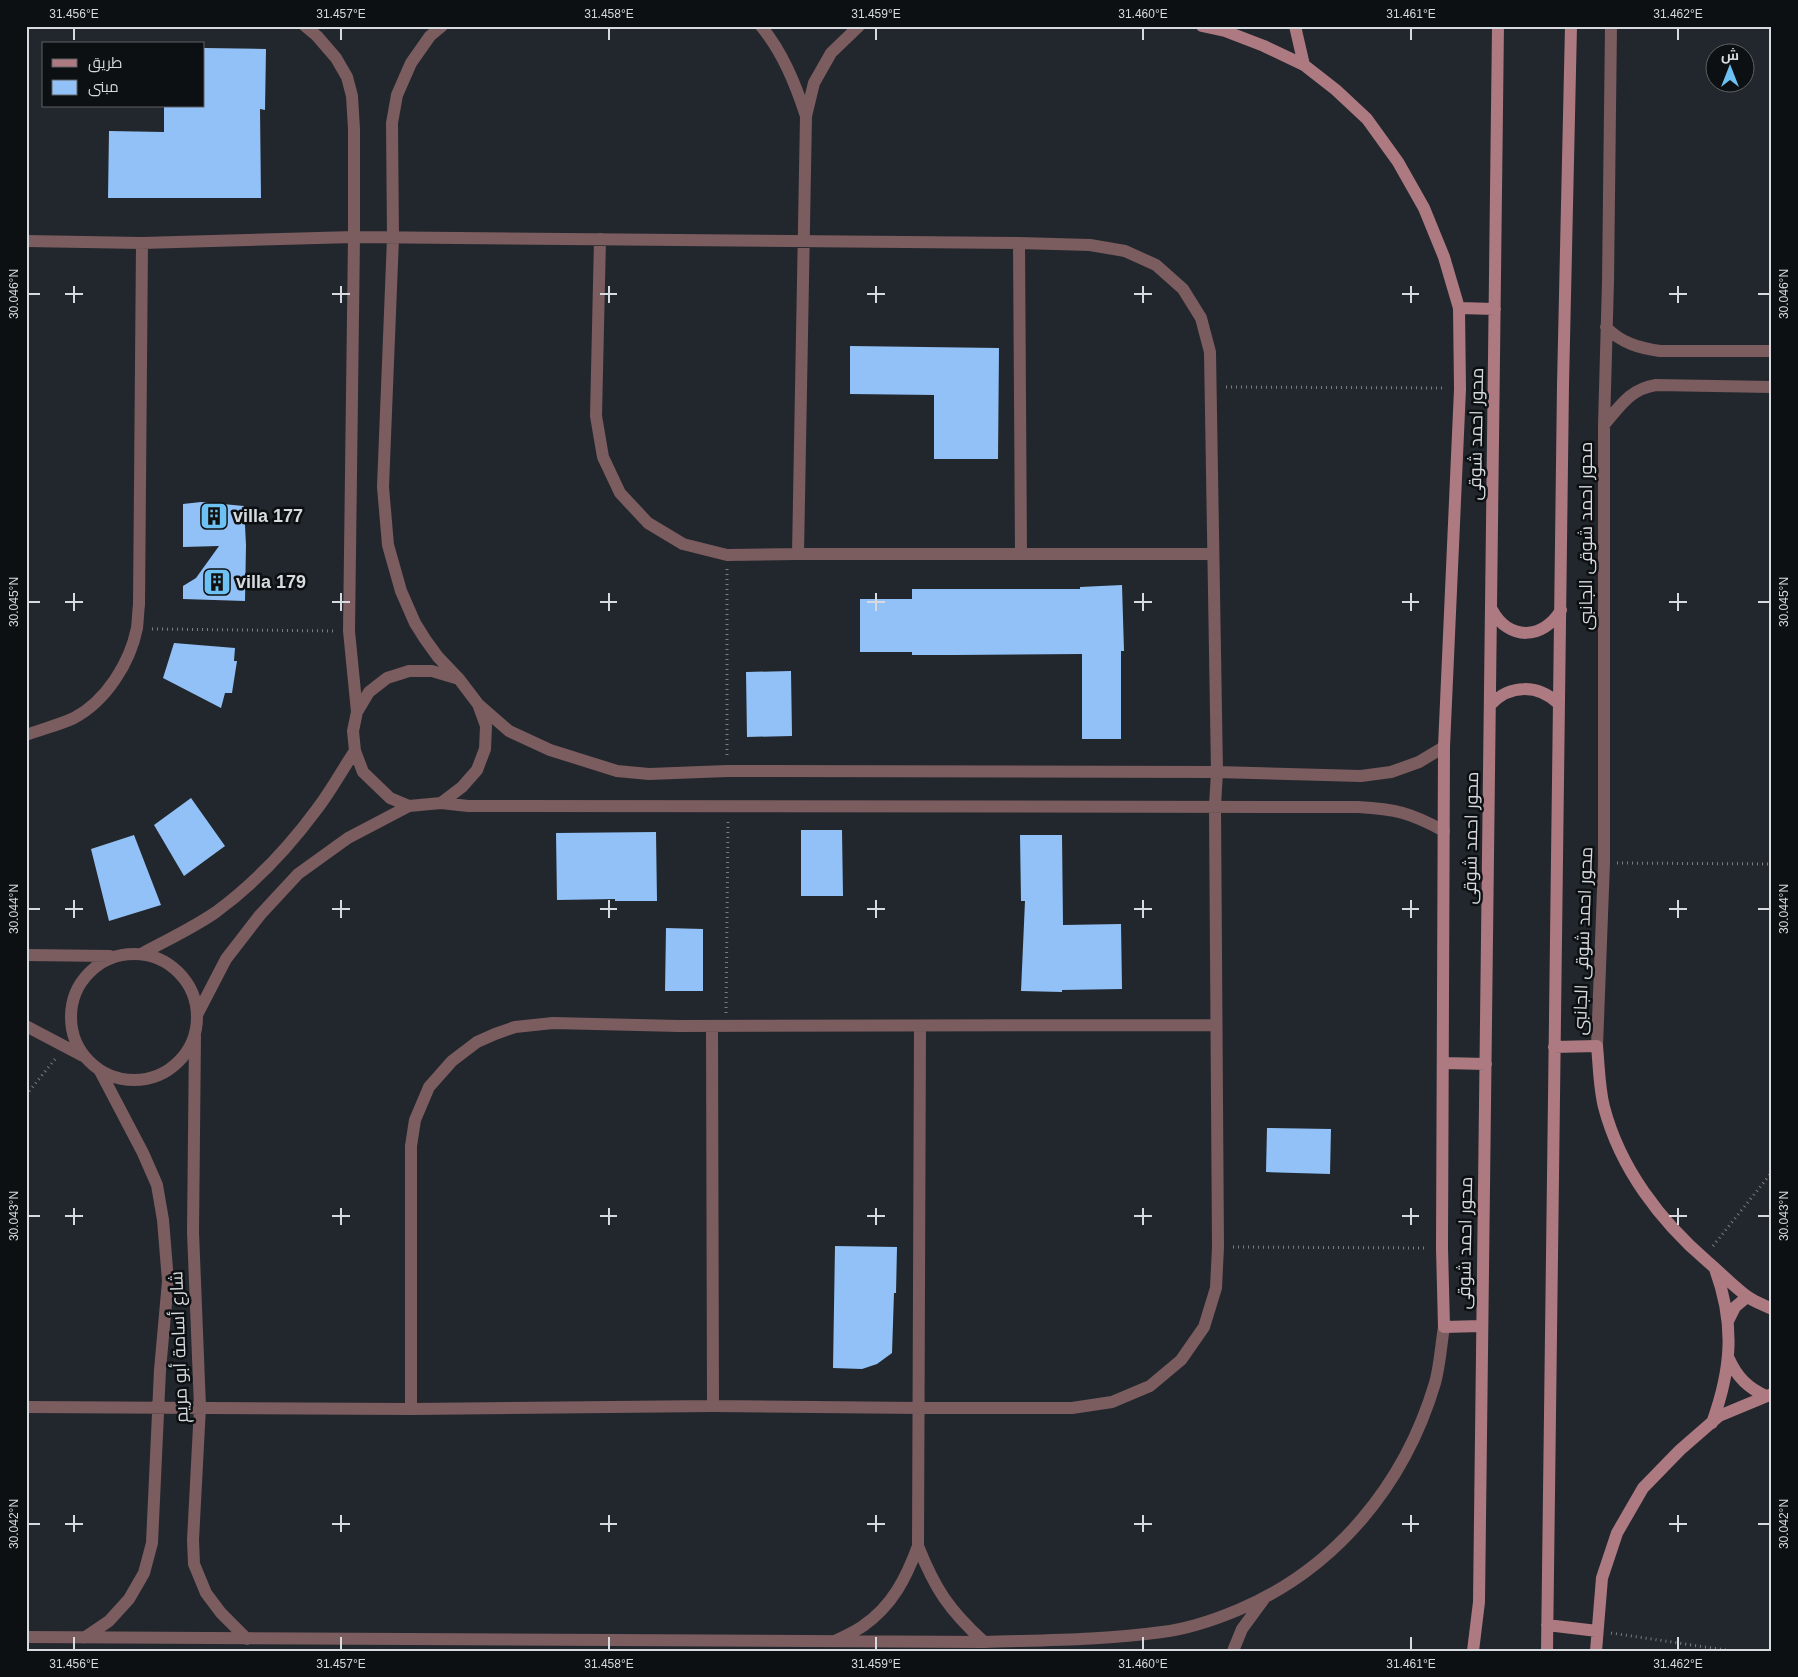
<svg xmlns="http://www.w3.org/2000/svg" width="1798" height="1677" viewBox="0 0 1798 1677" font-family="Arial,Cairo,sans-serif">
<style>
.building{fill:#92c1f7}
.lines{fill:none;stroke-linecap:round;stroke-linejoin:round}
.path{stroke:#797d82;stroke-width:3;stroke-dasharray:1 4;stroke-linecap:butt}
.street{stroke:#7b5c5f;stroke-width:12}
.secondary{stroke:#ac7a80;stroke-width:12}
.ticks{fill:none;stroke:#d7dade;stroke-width:2}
.labels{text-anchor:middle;stroke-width:5;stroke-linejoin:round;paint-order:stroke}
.street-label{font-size:18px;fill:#d7dade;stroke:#0d1012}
.poi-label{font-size:18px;font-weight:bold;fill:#d7dade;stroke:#0d1012;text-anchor:start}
.neatline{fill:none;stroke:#d7dade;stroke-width:2}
.ticks-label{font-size:12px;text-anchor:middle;fill:#d7dade}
</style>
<rect width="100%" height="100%" fill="#22272d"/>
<!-- building -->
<path class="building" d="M204 48 266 49 265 110 260 109 261 198H108L109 131 164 132V106H204Z
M850 346 999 348 998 459H934V395L850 394Z
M201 502 244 506 246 545 245 601 183 599V586L196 578 219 546 183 547V504Z
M1122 585 1124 651H1121V739H1082V654L954 655H912V652H860V599H912V589H1080V587Z
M174 643 235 648 234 661H237L232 693H225L221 708 163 678Z
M791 671 792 736 747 737 746 672Z
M191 798 225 846 184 876 154 825Z
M801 830H842L843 896H801Z
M656 832 657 901H615V899L557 900 556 833Z
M134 835 161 905 109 921 91 849Z
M1020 835H1062L1063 925 1121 924 1122 989 1062 990V992L1021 991 1025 901H1021Z
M666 928 703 929V991H665Z
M1267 1128 1331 1129 1330 1174 1266 1172Z
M835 1246 897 1247 896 1293H894L892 1353 877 1364 862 1369 833 1368Z"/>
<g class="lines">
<!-- path -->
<path class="path" d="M1226 387 1445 388
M727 569V757
M152 629 336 631
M1617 863 1772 864
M726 1013 728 822
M26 1095 56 1058
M1713 1246 1772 1172
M1233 1247 1427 1248
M1611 1633 1732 1651"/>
<!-- street -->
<path class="street" d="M305 26 317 36 336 58 347 77 352 96 354 129V237L349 631 357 712
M442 26 430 36 411 63 397 95 392 123 393 238 383 487 388 545 401 591 415 623 425 639 438 657 459 679
M761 26C783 53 795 83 806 116
M600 239 596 416 603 457 620 493 648 523 683 544 727 555 798 554H1212
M26 241 142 243 354 237 1019 243 1090 245 1125 251 1156 265 1183 289 1201 318 1210 352 1217 772 1215 806 1218 1247 1216 1288 1204 1327 1181 1360 1150 1386 1112 1402 1072 1408H919L713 1406 411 1409 26 1407
M1019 243 1021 554
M1606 327C1621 343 1639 348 1660 351H1772
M1604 425C1620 406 1630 389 1656 385L1772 387
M798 554 806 116 814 83 831 53 859 26
M409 671H432L459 679 478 704 486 726 485 749 477 770 462 787 441 803 409 806 390 798 363 772 355 751 353 731 357 712 369 692 387 678Z
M478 704 509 731 550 750 617 771 649 774 727 771 1217 772 1361 776 1391 772 1419 762 1444 747
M26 735C42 729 59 725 74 718 106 701 130 663 137 628 138 620 138 612 139 605L142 243
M441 803 468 806 1358 807C1396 809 1411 813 1444 831
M143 953C167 940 193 928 216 912 254 884 289 847 317 809 331 791 342 770 355 751
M71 1017a63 63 0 1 1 126 0a63 63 0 1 1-126 0Z
M26 955 110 956
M198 1013 226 959 260 915 298 874 348 838 409 806
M26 1026 83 1056
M712 1026 713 1406
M195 1036 193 1232 200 1407 193 1540 194 1564 206 1593 221 1613 247 1639
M1597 1046 1604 863V425L1608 282 1611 26
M411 1409V1146L415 1120 429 1087 452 1061 477 1042 495 1034 515 1027 553 1023 679 1026 1216 1025
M918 1546C935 1589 949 1610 984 1642
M26 1637 984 1642C1043 1640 1103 1640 1162 1632 1188 1629 1214 1620 1238 1610 1336 1569 1405 1484 1435 1383 1440 1365 1441 1345 1444 1327
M84 1638 109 1621 129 1599 144 1573 152 1543 160 1370 168 1281 163 1220 157 1185 143 1153 100 1071
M835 1641C844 1636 855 1632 863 1626 893 1605 906 1578 918 1546L920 1026
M1233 1651 1242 1629 1264 1599"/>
<!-- secondary -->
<path class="secondary" d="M1202 26 1225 31 1264 46 1304 65 1336 90 1367 119 1398 162 1424 208 1444 257 1459 308 1460 389 1444 747 1442 1248 1444 1327 1481 1326
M1295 26 1304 65
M1459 308 1495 309
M1492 610C1509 641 1543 640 1561 610
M1490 705C1510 684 1538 684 1559 704
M1554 1047 1597 1046C1599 1066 1599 1087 1604 1107 1620 1168 1660 1221 1708 1262 1721 1273 1734 1287 1748 1297 1755 1302 1764 1305 1772 1309
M1443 1063 1486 1064
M1728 1321 1735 1307 1747 1297
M1729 1359C1737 1377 1748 1388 1766 1396
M1712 1423C1732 1368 1735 1324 1715 1269
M1547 1625 1597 1631
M1473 1651 1479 1602 1498 26
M1547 1651 1563 385 1571 26
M1596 1651 1602 1578 1617 1533 1643 1488 1680 1450 1719 1416 1772 1394"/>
</g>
<!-- ticks -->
<path class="ticks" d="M74 28V40M341 28V40M609 28V40M876 28V40M1143 28V40M1411 28V40M1678 28V40M74 286V303M341 286V303M609 286V303M876 286V303M1143 286V303M1411 286V303M1678 286V303M28 294H40M65 294H83M332 294H350M600 294H617M867 294H885M1134 294H1152M1402 294H1419M1669 294H1687M1758 294H1770M74 593V611M341 593V611M609 593V611M876 593V611M1143 593V611M1411 593V611M1678 593V611M28 602H40M65 602H83M332 602H350M600 602H617M867 602H885M1134 602H1152M1402 602H1419M1669 602H1687M1758 602H1770M74 900V918M341 900V918M609 900V918M876 900V918M1143 900V918M1411 900V918M1678 900V918M28 909H40M65 909H83M332 909H350M600 909H617M867 909H885M1134 909H1152M1402 909H1419M1669 909H1687M1758 909H1770M74 1208V1225M341 1208V1225M609 1208V1225M876 1208V1225M1143 1208V1225M1411 1208V1225M1678 1208V1225M28 1216H40M65 1216H83M332 1216H350M600 1216H617M867 1216H885M1134 1216H1152M1402 1216H1419M1669 1216H1687M1758 1216H1770M74 1515V1532M341 1515V1532M609 1515V1532M876 1515V1532M1143 1515V1532M1411 1515V1532M1678 1515V1532M28 1524H40M65 1524H83M332 1524H350M600 1524H617M867 1524H885M1134 1524H1152M1402 1524H1419M1669 1524H1687M1758 1524H1770M74 1637V1650M341 1637V1650M609 1637V1650M876 1637V1650M1143 1637V1650M1411 1637V1650M1678 1637V1650"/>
<!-- icons -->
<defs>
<symbol id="building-square" viewBox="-11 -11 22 22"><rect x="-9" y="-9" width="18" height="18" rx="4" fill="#6dc2f3" stroke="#0d1012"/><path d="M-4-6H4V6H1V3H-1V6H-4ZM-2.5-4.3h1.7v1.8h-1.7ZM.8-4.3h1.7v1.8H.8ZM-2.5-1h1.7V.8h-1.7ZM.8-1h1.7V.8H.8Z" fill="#111"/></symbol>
</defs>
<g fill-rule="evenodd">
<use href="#building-square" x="198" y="500" width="32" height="32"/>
<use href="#building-square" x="201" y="566" width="32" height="32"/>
</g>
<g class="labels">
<!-- street labels -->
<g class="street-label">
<text transform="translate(1476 434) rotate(-89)" y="6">محور احمد شوقى</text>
<text transform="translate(1586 536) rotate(-90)" y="6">محور احمد شوقى الجانبى</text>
<text transform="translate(1471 838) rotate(-89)" y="6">محور احمد شوقى</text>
<text transform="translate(1583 941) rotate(-88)" y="6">محور احمد شوقى الجانبى</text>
<text transform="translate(1465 1243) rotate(-89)" y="6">محور احمد شوقى</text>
<text transform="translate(179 1347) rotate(-92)" y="6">شارع أسامة أبو مريم</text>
</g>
<!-- poi labels -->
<g class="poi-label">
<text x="233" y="522">villa 177</text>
<text x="236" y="588">villa 179</text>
</g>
</g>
<!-- border -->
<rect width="1798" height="1677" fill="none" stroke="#0d1012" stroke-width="55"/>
<!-- legend -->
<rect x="42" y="42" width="162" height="65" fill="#0d1012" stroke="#5e6164"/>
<rect x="52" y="59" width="25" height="8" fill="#ac7a80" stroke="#5e6164"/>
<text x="88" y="68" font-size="15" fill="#d7dade">طريق</text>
<rect x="52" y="80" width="25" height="15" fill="#92c1f7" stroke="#5e6164"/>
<text x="88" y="92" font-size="15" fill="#d7dade">مبنى</text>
<!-- north arrow -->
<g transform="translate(1730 68)"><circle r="24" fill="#0d1012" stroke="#5e6164"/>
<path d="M0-4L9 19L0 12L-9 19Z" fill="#6dc2f3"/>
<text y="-8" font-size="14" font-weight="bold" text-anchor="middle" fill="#d7dade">ش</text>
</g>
<rect x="28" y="28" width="1742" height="1622" class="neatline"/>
<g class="ticks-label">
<text x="74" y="18">31.456°E</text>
<text x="341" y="18">31.457°E</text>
<text x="609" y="18">31.458°E</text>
<text x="876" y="18">31.459°E</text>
<text x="1143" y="18">31.460°E</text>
<text x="1411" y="18">31.461°E</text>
<text x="1678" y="18">31.462°E</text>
<text transform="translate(14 294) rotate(-90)" y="4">30.046°N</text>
<text transform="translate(1784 294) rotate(-90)" y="4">30.046°N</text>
<text transform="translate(14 602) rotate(-90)" y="4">30.045°N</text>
<text transform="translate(1784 602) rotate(-90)" y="4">30.045°N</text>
<text transform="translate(14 909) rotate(-90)" y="4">30.044°N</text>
<text transform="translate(1784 909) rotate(-90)" y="4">30.044°N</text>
<text transform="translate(14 1216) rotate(-90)" y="4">30.043°N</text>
<text transform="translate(1784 1216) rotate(-90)" y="4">30.043°N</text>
<text transform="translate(14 1524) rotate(-90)" y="4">30.042°N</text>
<text transform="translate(1784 1524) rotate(-90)" y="4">30.042°N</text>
<text x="74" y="1668">31.456°E</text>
<text x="341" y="1668">31.457°E</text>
<text x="609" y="1668">31.458°E</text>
<text x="876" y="1668">31.459°E</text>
<text x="1143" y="1668">31.460°E</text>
<text x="1411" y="1668">31.461°E</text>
<text x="1678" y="1668">31.462°E</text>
</g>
</svg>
